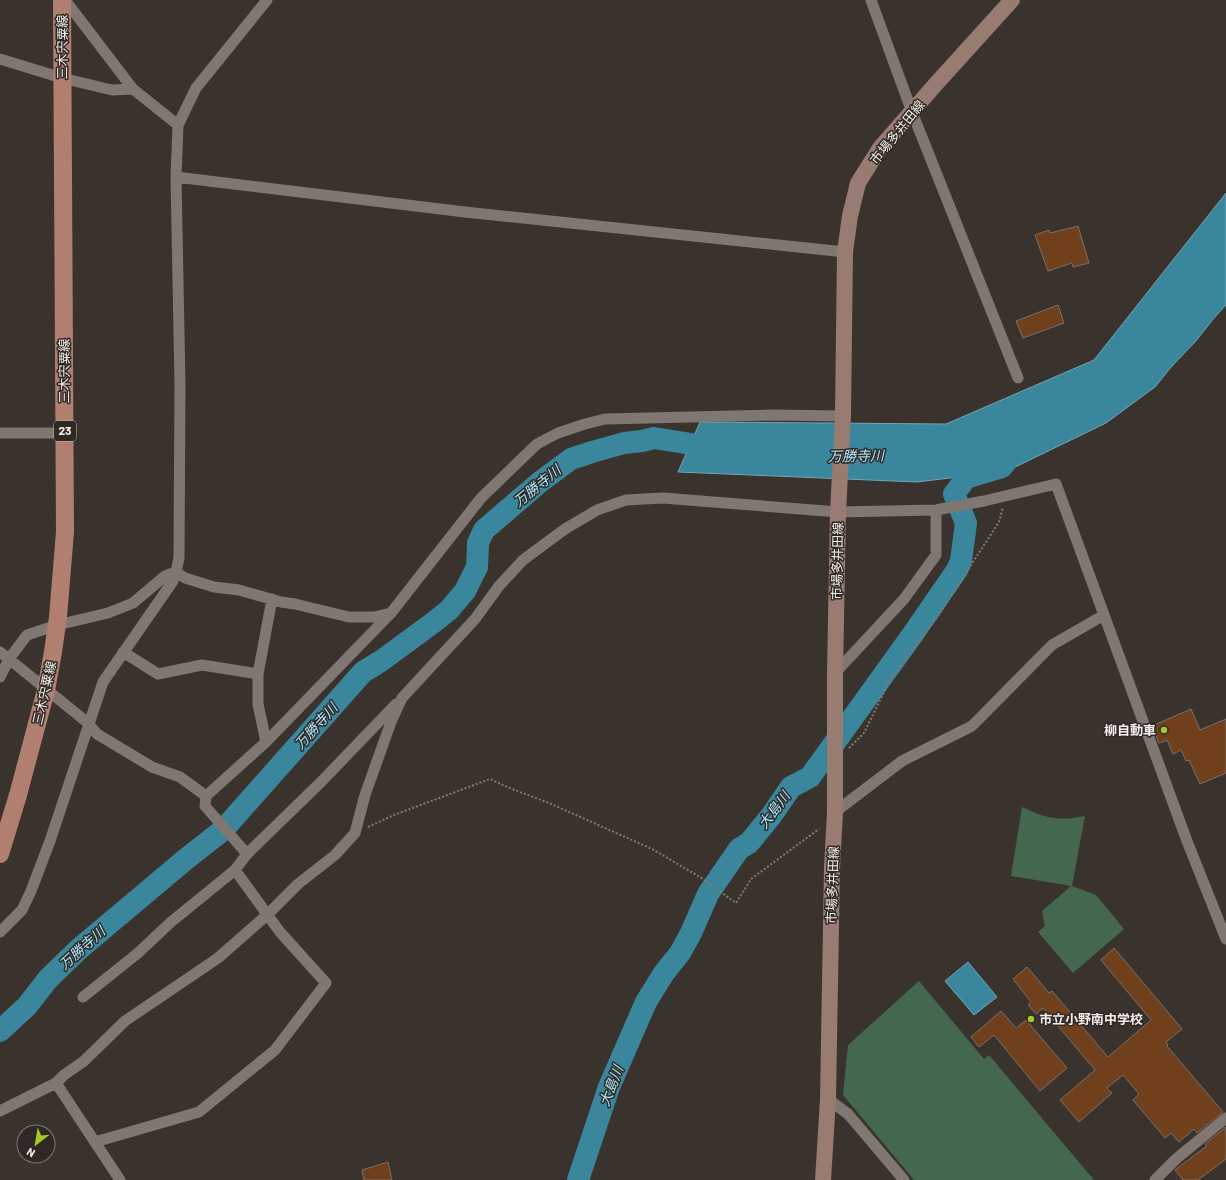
<svg xmlns="http://www.w3.org/2000/svg" width="1226" height="1180" viewBox="0 0 1226 1180" font-family="Barlow,'Noto Sans JP',sans-serif">
<style>
.green{fill:#43684d}
.water{fill:#3a869d;stroke:#72a6b5}
.lines{fill:none;stroke-linecap:round;stroke-linejoin:round}
.river{stroke:#3a869d;stroke-width:22}
.building{fill:#6f401b;stroke:#79716b}
.path{stroke:#807a75;stroke-width:2;stroke-dasharray:2 2;stroke-linecap:butt}
.minor{stroke:#807772;stroke-width:11}
.secondary{stroke:#987b71;stroke-width:16}
.primary{stroke:#b17f70;stroke-width:18}
.poi-dot{fill:#a6c822;stroke:#2f2824;stroke-width:1.5}
.labels{text-anchor:middle;stroke-width:3;stroke-linejoin:round;paint-order:stroke}
.shield{fill:#2f2824;stroke:#b9b3b0;stroke-width:1}
.shield-label{font-size:12px;font-weight:bold;fill:#f4efec}
.street-label{font-size:13px;fill:#f4efec;stroke:#2f2824}
.poi-label{font-size:13px;font-weight:bold;fill:#f4efec;stroke:#2f2824;text-anchor:end}
.water-label{font-size:14px;font-style:italic;fill:#ade9fe;stroke:#2f2824}
</style>
<rect width="100%" height="100%" fill="#3a322d"/>
<!-- green -->
<path class="green" d="M1022 807C1048 819 1057 821 1085 816L1072 886 1096 895 1124 929 1073 973 1038 932 1045 926 1042 911 1071 886 1011 876Z
M919 981 984 1059 989 1055 1094 1180H914L843 1095 848 1045Z"/>
<!-- water -->
<path class="water" d="M1226 193V305L1214 318 1195 342 1172 366 1155 387 1106 423 1007 471 917 482 678 472 700 422 946 424 1094 360Z
M968 962 997 997 974 1015 945 981Z"/>
<g class="lines">
<!-- river -->
<path class="river" d="M0 1031 27 1006 48 979 79 949 186 859 223 830 363 672 381 661 434 622 449 610 465 591 477 567 478 543 484 530 540 482 571 459 592 452 624 443 642 441 654 438 685 443 697 445 717 456
M578 1180 609 1087 646 1002 664 973 680 953 691 933 708 894 739 849 749 843 771 816 791 787 810 777 913 634 957 570 961 561 966 523 954 494 966 478 1002 467 1005 463"/>
</g>
<!-- building -->
<path class="building" d="M1078 226 1089 263 1073 267 1072 263 1048 271 1035 235 1049 230 1050 233Z
M1058 305 1064 323 1023 338 1016 321Z
M1191 709 1200 730 1226 719V773L1200 784 1189 760 1186 761 1181 750 1173 754 1167 740 1159 743 1152 726Z
M1114 948 1182 1029 1166 1042 1168 1045 1167 1046 1223 1112 1197 1133 1194 1129 1179 1142 1171 1133 1165 1138 1133 1100 1139 1094 1123 1075 1107 1088 1112 1093 1079 1122 1060 1100 1095 1070 1043 1008 1036 1014 1028 1005 1031 1002 1013 979 1027 967 1049 993 1052 991 1108 1057 1151 1020 1101 960Z
M1001 1011 1016 1028 1026 1020 1067 1068 1040 1091 994 1035 979 1047 971 1037Z
M1226 1127V1159L1198 1180H1183L1175 1170 1207 1146 1205 1144Z
M388 1162 392 1180H364L362 1170Z"/>
<g class="lines">
<!-- path -->
<path class="path" d="M849 748 864 733 890 680 938 616 999 522 1003 507
M368 827 394 815 490 779 512 789 549 803 652 849 700 877 736 903 751 879 819 829"/>
<!-- minor -->
<path class="minor" d="M65 0 133 89 178 125
M871 0 912 112 1018 378
M0 59 62 78 112 90 133 89
M176 177 465 212 845 252
M0 433H65
M0 652 9 659 88 723 97 734 152 767 180 777 206 796 205 806 247 854
M123 652 158 674 202 665 258 674
M835 673 904 599 936 555V510
M0 677 9 659 27 635 57 625 108 613 133 603 165 576 176 572 185 578 214 587 239 590 281 602 295 604 349 617H374L391 613
M266 742 258 704V674L272 599
M206 796 266 742 391 613 481 498 537 444 558 433 585 424 605 419 772 415 843 416
M835 812 902 761 972 726 1052 645 1104 615
M0 932 22 910 31 891 50 841 103 682 173 581 176 572 179 558 180 385 176 177 178 125 196 88 267 0
M83 997 138 953 171 922 235 870 247 854 321 782 396 704
M56 1083 120 1180
M828 1099 848 1114 904 1180
M0 1111 56 1083 64 1075 84 1061 125 1021 218 958 268 914 298 884 335 855 355 833 365 795 391 722 402 698 475 619 499 586 523 560 565 529 597 510 626 500 663 498 838 512 936 510 984 501 1056 484 1187 841 1226 939
M95 1142 199 1112 275 1050 326 983 280 932 235 870
M1155 1180 1176 1159 1226 1118"/>
<!-- secondary -->
<path class="secondary" d="M823 1180 828 1099 832 868 835 812V673L838 512 843 416 845 252 850 216 858 183 880 148 935 85 1012 0"/>
<!-- primary -->
<path class="primary" d="M0 854 18 795 46 690 53 652 58 617 65 532 62 0"/>
</g>
<!-- markers -->
<g class="poi-dot">
<circle cx="1164" cy="730" r="4"/>
<circle cx="1031" cy="1019" r="4"/>
</g>
<g class="labels">
<!-- shield labels -->
<rect class="shield" x="54" y="421" width="22" height="20" rx="3"/>
<g class="shield-label">
<text x="65" y="435">23</text>
</g>
<!-- street labels -->
<g class="street-label">
<text transform="translate(62 47) rotate(-90)" y="5">三木宍粟線</text>
<text transform="translate(897 132) rotate(-51)" y="5">市場多井田線</text>
<text transform="translate(64 371) rotate(-90)" y="5">三木宍粟線</text>
<text transform="translate(837 561) rotate(-89)" y="5">市場多井田線</text>
<text transform="translate(44 693) rotate(-77)" y="5">三木宍粟線</text>
<text transform="translate(832 885) rotate(-88)" y="5">市場多井田線</text>
</g>
<!-- poi labels -->
<g class="poi-label">
<text x="1156" y="735">柳自動車</text>
<text x="1039" y="1024" text-anchor="start">市立小野南中学校</text>
</g>
<!-- water labels -->
<g class="water-label">
<text transform="translate(856 456) rotate(-1)" y="5">万勝寺川</text>
<text transform="translate(537 486) rotate(-39)" y="5">万勝寺川</text>
<text transform="translate(316 726) rotate(-48)" y="5">万勝寺川</text>
<text transform="translate(774 810) rotate(-53)" y="5">大島川</text>
<text transform="translate(82 948) rotate(-42)" y="5">万勝寺川</text>
<text transform="translate(611 1086) rotate(-69)" y="5">大島川</text>
</g>
</g>
<!-- north arrow -->
<g transform="translate(36 1144) rotate(211)"><circle r="19" fill="#2f2824" stroke="#7e7874"/>
<path d="M0-3L7 15L0 10L-7 15Z" fill="#a6c822"/>
<text y="-6" font-size="11" font-weight="bold" text-anchor="middle" fill="#f4efec">N</text>
</g>
</svg>
